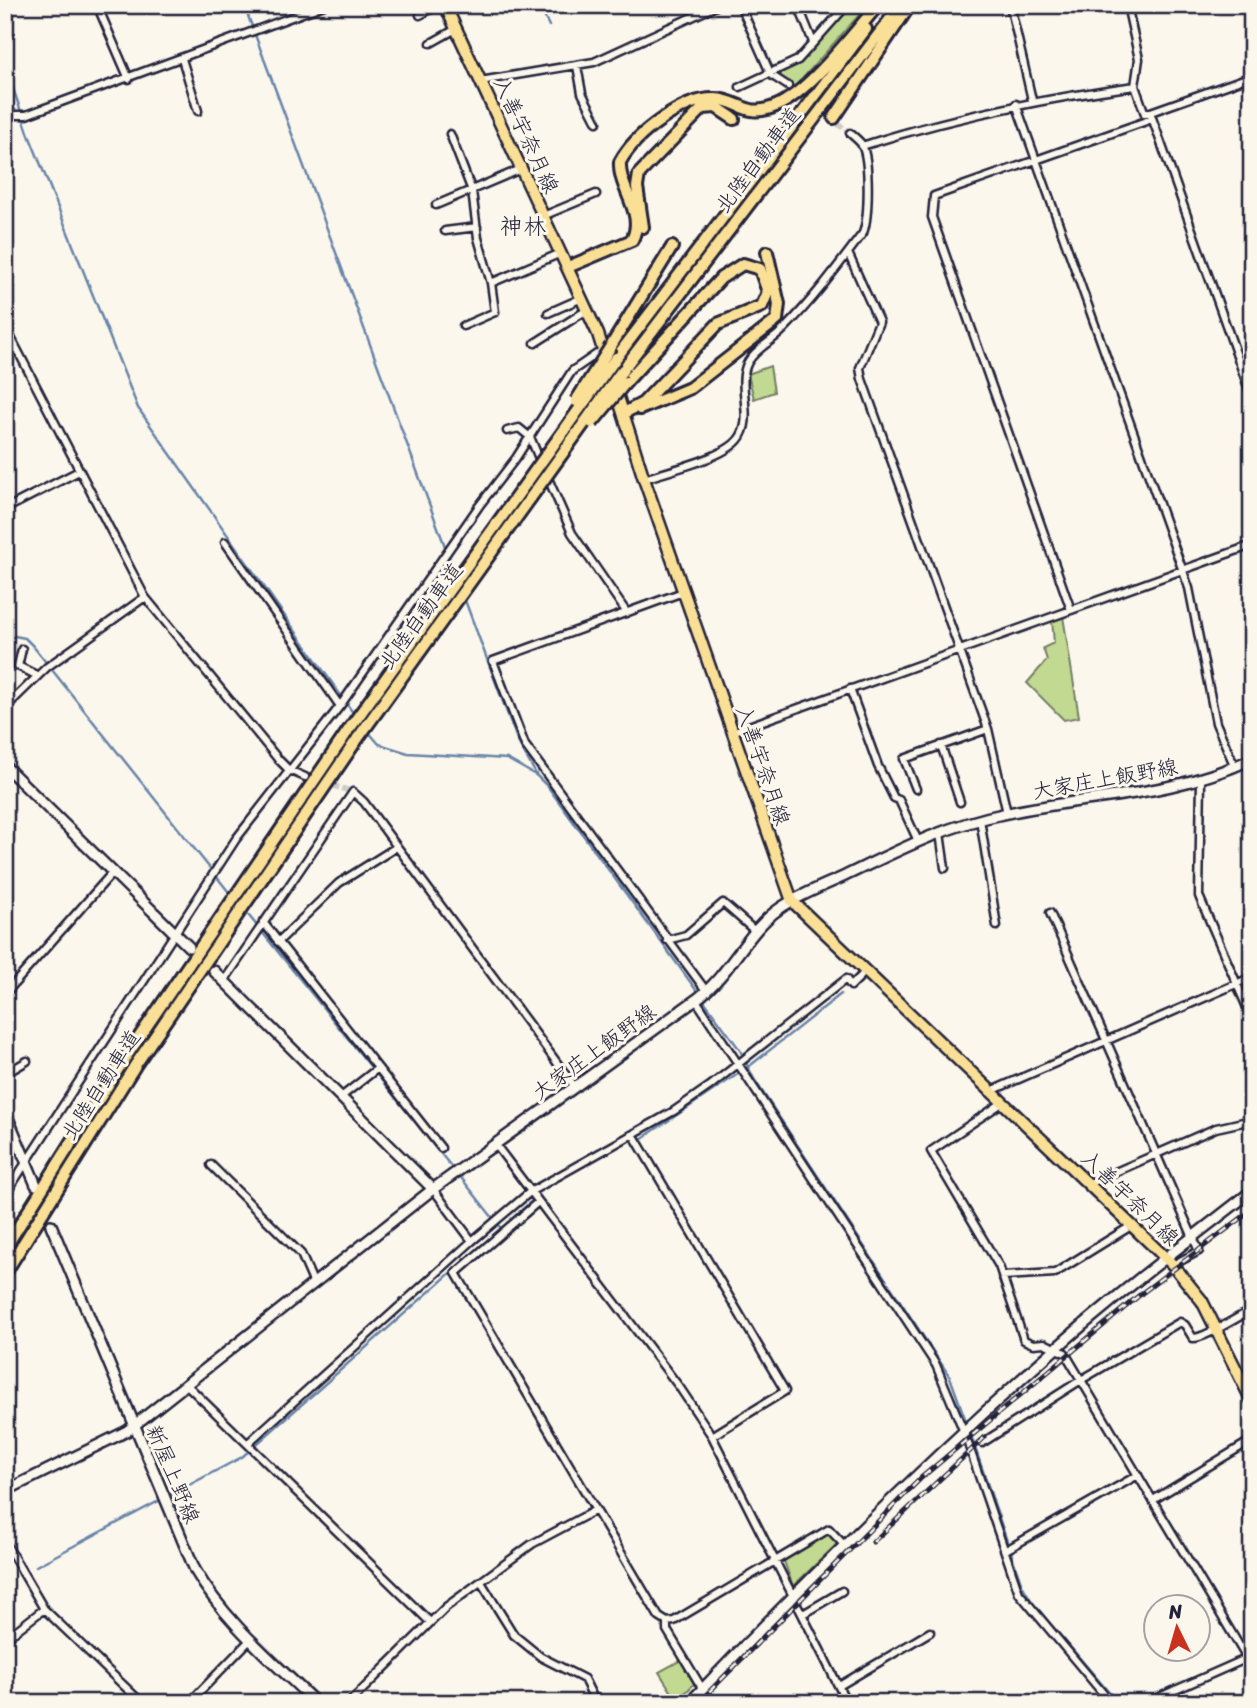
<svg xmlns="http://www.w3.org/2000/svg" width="1257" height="1708" viewBox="0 0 1257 1708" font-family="Sriracha,'Klee One',sans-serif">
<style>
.green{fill:#c1d990;stroke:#727e66;stroke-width:2}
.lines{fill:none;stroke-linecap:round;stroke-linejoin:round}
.stream{stroke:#6884a9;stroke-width:2.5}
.street-tunnel{stroke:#d0ccc9;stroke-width:6;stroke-dasharray:6 3;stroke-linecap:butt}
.street-casing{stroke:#22223b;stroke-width:11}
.secondary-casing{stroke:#22223b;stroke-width:14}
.primary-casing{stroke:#22223b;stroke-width:15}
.highway-casing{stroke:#22223b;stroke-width:16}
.street{stroke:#fbf7ec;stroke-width:6}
.secondary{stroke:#fbf7ec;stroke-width:9}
.primary{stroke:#fadf96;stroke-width:10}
.highway{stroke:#fadf96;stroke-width:10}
.rail-casing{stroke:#22223b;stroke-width:5}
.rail{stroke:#fbf7ec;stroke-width:2.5;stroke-dasharray:8;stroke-linecap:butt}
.highway-bridge-casing{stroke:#22223b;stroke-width:16;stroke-linecap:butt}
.highway-bridge{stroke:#fadf96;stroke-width:10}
.labels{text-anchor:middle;stroke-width:6;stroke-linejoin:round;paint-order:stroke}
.street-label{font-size:21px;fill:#22223b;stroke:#fbf7ec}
.neighbourhood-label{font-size:23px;fill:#22223b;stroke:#fbf7ec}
</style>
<rect width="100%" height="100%" fill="#fbf7ec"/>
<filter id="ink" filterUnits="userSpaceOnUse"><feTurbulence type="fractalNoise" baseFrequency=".0143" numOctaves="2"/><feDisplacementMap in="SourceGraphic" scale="14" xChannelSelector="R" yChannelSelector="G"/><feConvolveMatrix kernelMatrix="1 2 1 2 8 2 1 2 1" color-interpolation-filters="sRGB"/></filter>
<g filter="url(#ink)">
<!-- green -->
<path class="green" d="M851 5H868L794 88 781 78V73L803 60Z
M770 366 774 392 754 399 748 374Z
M1063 616 1079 717 1064 720 1027 683 1047 660 1043 648 1054 643 1052 620Z
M829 1533 838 1543 793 1586 784 1561Z
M681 1660 694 1684 675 1703H663L674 1696 659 1672Z"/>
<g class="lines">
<!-- stream -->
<path class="stream" d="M244 5 456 576
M539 5 549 26
M5 65 29 135 138 408 356 717
M463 595 518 742 537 776
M5 641 15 636 25 638 33 646 232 896
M367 730 379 744 408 753 507 759 537 776 548 787 740 1050 754 1079 950 1377 967 1424
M245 911 454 1170
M747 1068 841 994
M641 1139 741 1072
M459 1175 500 1227
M969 1430 1022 1585 1032 1602 1118 1703
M36 1566 242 1457 532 1201"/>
<!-- street-tunnel -->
<path class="street-tunnel" d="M788 86 850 133
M325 783 353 792"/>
<defs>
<path id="street" d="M97 5 129 79
M740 5 771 75 788 86
M798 5 813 42
M1010 5 1032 100
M1127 5 1139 59 1135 86 1145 114 1252 76
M420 15 439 5
M431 43 456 29
M182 59 198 111
M577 66 582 93 597 122
M480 81 594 62 718 5
M740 87 798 60 847 5
M1016 104 1189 588 1216 723 1235 767
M1150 112 1252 398
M5 115H26L324 5
M450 134 472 191 478 238 491 283 561 253
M862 146C952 117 1041 99 1135 86
M436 205 521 169
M543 216 596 194
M445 231 477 227
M848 253 879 322 860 368 862 379 988 729 1007 813
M548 313 582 298
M5 326 145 597 278 759 289 770 305 777
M463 326 495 312 491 283
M535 343 587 310
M507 431 519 428 530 437 541 463
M547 476 572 533 627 613
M644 479C668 471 723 458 738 440 756 419 735 385 748 362 756 348 773 341 784 329 813 300 838 266 863 233 869 217 870 161 862 145 860 141 854 137 850 133
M5 509 79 471
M225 542 340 706
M683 592 493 661 525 745 707 992
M1071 610 932 217 934 196 1152 119
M22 649 18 666 38 676
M850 689 878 766 894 798 899 800 918 841
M5 708 47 667 145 597
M732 732 1252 545
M941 745 960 802
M1201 780 1199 896 1252 1019
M916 789 904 759 988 729
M980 819 997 926
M940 833 945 868
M1050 913 1199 1251 1173 1265
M263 922 441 1148
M667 940 686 935 723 903 755 931
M278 942 339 883 395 848
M224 981 353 792 364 802 575 1087
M5 994 113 872
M696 1000 936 1365 964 1432 1019 1593 1111 1703
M5 1074 27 1061
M989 1092 1252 977
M341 1097 378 1068
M1002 1103 931 1151 999 1266 1024 1340 1033 1344 1044 1343 1065 1353 1252 1667
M633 1134 785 1391 712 1436
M495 1144 680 1388 712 1436 847 1703
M211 1165 301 1254 314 1284
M1088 1184 1216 1128 1252 1120
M433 1189 472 1241 530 1192 674 1111 710 1086 846 979 851 986 864 973
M5 1195 236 839 340 706 479 506 516 458 572 371 604 349
M538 1202 456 1273 659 1617 667 1622V1630L711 1703
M1002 1276 1055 1273 1131 1226
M187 1385 429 1621
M248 1443 472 1241
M982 1443 1081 1380 1180 1322 1185 1325 1193 1338C1206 1338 1237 1317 1252 1310
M1153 1500 1252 1440
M5 1542 44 1609 142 1703
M1006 1550 1138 1475
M481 1582 514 1635 541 1657 584 1679 596 1703
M803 1614 842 1591
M667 1622 674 1621 829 1529 845 1546
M5 1639 44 1609
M839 1686 930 1632
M189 1703 251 1639
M349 1703 446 1607 532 1544 594 1511
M1146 1703 1250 1657"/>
<path id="secondary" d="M5 766 189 947
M214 971 433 1189
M5 1111 36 1185
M51 1225 195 1570C225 1622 273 1661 316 1703
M5 1491 127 1431 433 1189 697 999C731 973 747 931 779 909 799 895 823 886 845 876 897 851 947 825 1003 814 1090 795 1168 798 1252 759
M689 1703C806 1581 927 1462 1054 1350 1117 1294 1185 1243 1252 1191"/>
<path id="primary" d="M445 5 598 334 644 479 792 901 1173 1265 1202 1301 1252 1401"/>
<path id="highway" d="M834 118 910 5
M643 227 637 187 639 174 703 108 716 107 734 119
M568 267 632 240C646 213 618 189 620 162 635 134 683 98 715 99 741 100 745 119 776 106 808 93 854 33 878 5
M611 346 672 247
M616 358 866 29
M621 372 901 5
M640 409 690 388 777 320 779 304 767 252
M624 413 643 403 718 324 762 306 768 292 760 269 743 264 721 278 626 382
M5 1248 125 1058 350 728
M5 1273 136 1064 358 738"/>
</defs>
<!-- street casing -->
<use href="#street" class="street-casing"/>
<!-- secondary casing -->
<use href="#secondary" class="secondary-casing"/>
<!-- primary casing -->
<use href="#primary" class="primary-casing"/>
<!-- highway casing -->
<use href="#highway" class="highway-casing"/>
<!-- street -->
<use href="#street" class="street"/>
<!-- secondary -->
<use href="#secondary" class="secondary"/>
<!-- primary -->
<use href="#primary" class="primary"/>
<!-- highway -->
<use href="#highway" class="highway"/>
<defs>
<path id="rail" d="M873 1542 985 1437
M698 1703 921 1478 1142 1293 1252 1210"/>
</defs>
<!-- rail casing -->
<use href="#rail" class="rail-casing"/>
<!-- rail -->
<use href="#rail" class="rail"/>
<defs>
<path id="highway-bridge" d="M576 401 611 346
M592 423 626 382
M350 728 616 358
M358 738 621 372"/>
</defs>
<!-- highway-bridge casing -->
<use href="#highway-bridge" class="highway-bridge-casing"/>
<!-- highway-bridge -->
<use href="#highway-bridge" class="highway-bridge"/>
</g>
</g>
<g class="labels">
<!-- street labels -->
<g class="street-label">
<text transform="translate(526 135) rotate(65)" y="7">入善宇奈月線</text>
<text transform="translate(758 160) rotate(-53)" y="7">北陸自動車道</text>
<text transform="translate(421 616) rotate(-54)" y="7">北陸自動車道</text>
<text transform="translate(763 765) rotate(71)" y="7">入善宇奈月線</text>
<text transform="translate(1105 779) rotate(-10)" y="7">大家庄上飯野線</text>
<text transform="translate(594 1052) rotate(-36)" y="7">大家庄上飯野線</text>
<text transform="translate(101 1085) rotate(-57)" y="7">北陸自動車道</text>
<text transform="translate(1130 1198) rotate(44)" y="7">入善宇奈月線</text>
<text transform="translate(173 1474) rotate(67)" y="7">新屋上野線</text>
</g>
<!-- neighbourhood labels -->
<g class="neighbourhood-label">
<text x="523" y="234">神林</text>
</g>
</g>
<!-- margin -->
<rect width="1257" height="1708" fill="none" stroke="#fbf7ec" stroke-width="28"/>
<rect x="14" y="14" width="1229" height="1680" fill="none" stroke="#22223b" stroke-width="2.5" filter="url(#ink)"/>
<!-- north arrow -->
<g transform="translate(1177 1628) rotate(355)"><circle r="33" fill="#fbf7ec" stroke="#a4a2a5" stroke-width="2"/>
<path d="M0-5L12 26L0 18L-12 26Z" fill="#c8321e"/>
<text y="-10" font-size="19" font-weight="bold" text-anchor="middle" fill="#22223b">N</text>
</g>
</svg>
